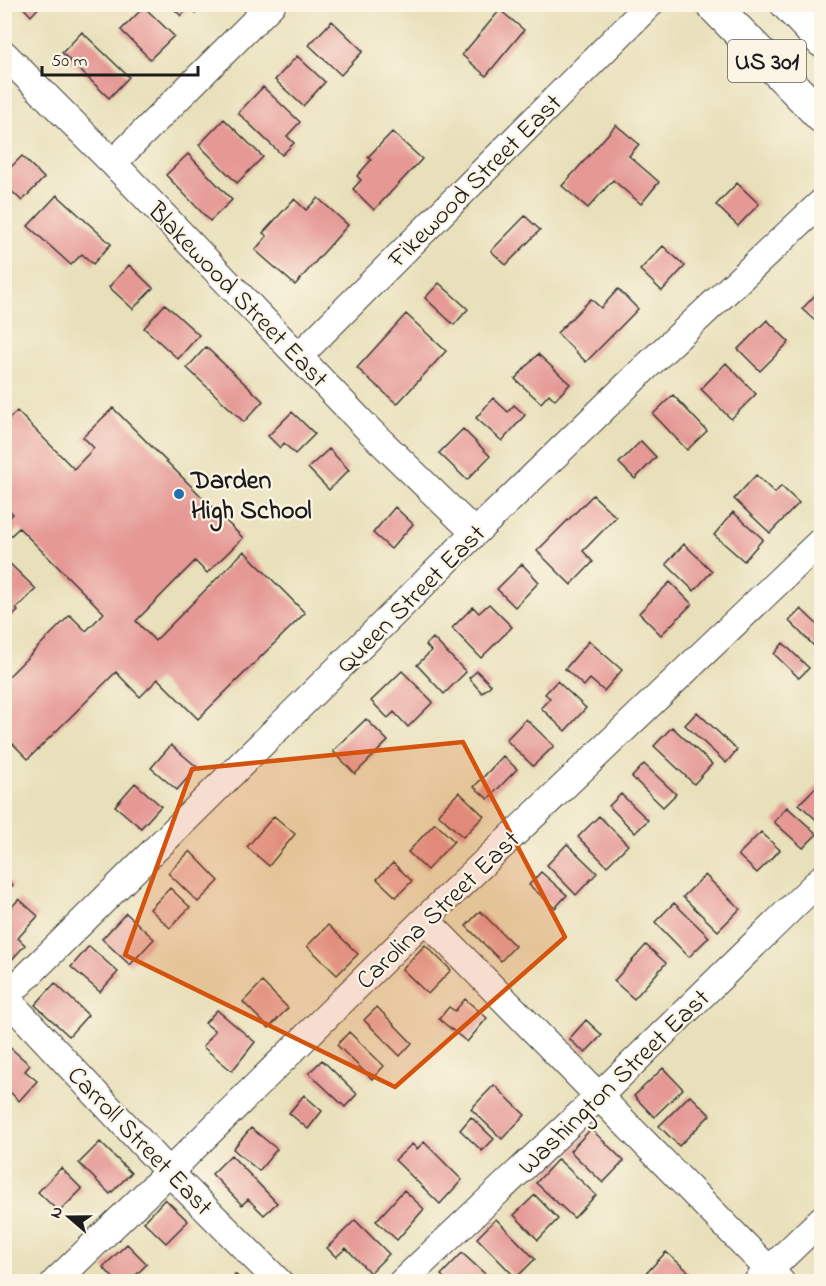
<svg xmlns="http://www.w3.org/2000/svg" width="826" height="1286" viewBox="0 0 826 1286" font-family="'Indie Flower',sans-serif">
<style>
.building{fill:#e59894}
.lines{fill:none;stroke-linecap:round;stroke-linejoin:round}
.minor-casing{stroke:#3b3934;stroke-width:29}
.highway-casing{stroke:#3b3934;stroke-width:35}
.minor{stroke:#fff;stroke-width:27}
.highway{stroke:#fff;stroke-width:33}
.marked{fill:#d4530e;fill-opacity:0.2;stroke:#d4530e;stroke-width:4.5;stroke-linejoin:round}
.poi-dot{fill:#1f6fb2;stroke:#fcf5e5;stroke-width:2}
.labels{text-anchor:middle;stroke-width:4.5;stroke-linejoin:round;paint-order:stroke}
.shield{fill:#fcf5e5;stroke:#5f5d58;stroke-width:1.5}
.shield-label{font-size:24px;font-weight:bold;fill:#1c1c1c}
.street-label{font-size:26px;fill:#1c1c1c;stroke:#fcf5e5}
.poi-label{font-size:26px;font-weight:bold;fill:#1c1c1c;stroke:#fcf5e5;text-anchor:start}
</style>
<rect width="100%" height="100%" fill="#fcf5e5"/>
<filter id="ink" filterUnits="userSpaceOnUse"><feTurbulence type="fractalNoise" baseFrequency=".0167" numOctaves="2"/><feDisplacementMap in="SourceGraphic" scale="12" xChannelSelector="R" yChannelSelector="G"/><feConvolveMatrix kernelMatrix="1 2 1 2 8 2 1 2 1" color-interpolation-filters="sRGB"/></filter>
<filter id="wash" filterUnits="userSpaceOnUse"><feTurbulence type="fractalNoise" baseFrequency=".008" numOctaves="4" result="noise"/><feDisplacementMap in="SourceGraphic" scale="24" xChannelSelector="R" yChannelSelector="G"/><feGaussianBlur stdDeviation="1.35" result="paint"/><feColorMatrix in="noise" values="0 0 0 0 0 0 0 0 0 0 0 0 0 0 0 0 0 1.4 0 .05"/><feComposite in="paint" operator="in"/></filter>
<g filter="url(#wash)">
<rect width="100%" height="100%" fill="#e8e0ba"/>
<g id="blocks">
<!-- building -->
<path class="building" d="M20 4H42L31 16Z
M169 4H203L196 13 189 7 181 16Z
M144 7 174 36 150 59 121 30Z
M500 10 524 30 486 76 462 55Z
M332 21 363 51 341 75 309 45Z
M82 32 129 77 109 98 62 53Z
M297 56 325 82 303 106 275 80Z
M263 87 300 122 287 136 294 143 282 155 238 113Z
M224 119 263 157 237 183 199 145Z
M616 125 639 144 629 156 659 182 641 204 613 180 588 208 562 186Z
M392 132 422 159 374 210 353 189 361 180 357 176 371 160 368 157Z
M188 154 232 200 210 221 166 175Z
M22 156 44 178 22 201 4 184V174Z
M737 183 759 204 738 226 716 205Z
M57 195 111 244 93 264 82 254 71 265 28 226Z
M318 198 348 225 295 285 255 250 267 236 263 233 294 199 306 210Z
M525 216 540 230 506 265 491 251Z
M663 246 685 266 662 291 640 270Z
M129 265 153 288 133 309 109 287Z
M439 283 468 309 454 325 425 298Z
M822 288V327L802 309Z
M618 289 638 309 586 362 557 333 591 299 601 308Z
M165 304 199 335 178 359 144 328Z
M406 314 446 351 397 404 357 368Z
M767 320 789 342 760 371 738 349Z
M206 347 263 401 244 422 187 368Z
M538 354 570 384 555 400 549 394 541 403 515 379Z
M726 363 756 394 731 419 701 389Z
M673 395 707 431 687 450 653 414Z
M493 398 508 412 514 405 525 415 502 441 476 418Z
M113 408 243 538 207 573 195 561 136 621 155 641 244 551 305 613 198 719 158 679 140 697 116 672 28 759 4 735V681L70 615 86 631 104 613 19 528 4 542V523L13 514 4 505V424L17 411 74 469 94 448 83 437Z
M292 412 315 434 295 454 284 443 280 448 268 436Z
M463 429 490 456 467 480 439 453Z
M641 441 656 457 635 479 619 463Z
M329 449 349 470 329 490 308 468Z
M756 475 775 493 781 486 799 503 770 533 734 499Z
M593 495 616 517 583 551 593 562 571 585 537 551Z
M395 507 413 524 391 549 373 533Z
M733 512 763 539 744 561 714 535Z
M684 544 712 571 694 591 666 564Z
M4 558 36 589 16 609 18 611 4 624Z
M522 564 539 582 515 607 497 589Z
M670 582 692 604 661 635 639 613Z
M489 604 512 627 481 658 452 628 473 607 479 613Z
M801 609 822 629V654L789 621Z
M433 638 466 672 444 694 417 665 431 651 426 645Z
M589 641 622 670 604 691 590 679 584 686 565 669Z
M783 643 809 668 799 678 774 654Z
M402 671 433 702 408 727 394 712 388 718 371 701Z
M477 671 491 685 482 693 469 678Z
M557 681 586 708 565 731 541 708 550 698 545 694Z
M697 712 737 750 726 763 685 725Z
M366 719 388 741 355 774 333 751Z
M526 719 554 746 533 766 506 740Z
M672 727 712 764 694 784 654 746Z
M171 745 197 767 177 790 151 768Z
M503 756 517 769 488 799 474 787Z
M644 764 676 794 663 807 632 777Z
M135 783 161 806 141 828 115 806Z
M818 785 822 788V825L799 804Z
M459 792 484 816 463 837 438 814Z
M621 794 648 820 635 833 609 806Z
M787 807 817 834 803 848 774 822Z
M274 816 295 834 269 866 247 847Z
M599 816 628 845 607 866 578 837Z
M435 823 454 841 427 870 408 852Z
M761 832 780 850 757 873 738 855Z
M567 844 597 873 576 895 547 865Z
M190 851 219 881 198 902 168 873Z
M393 863 412 881 396 897 377 879Z
M541 872 567 895 555 908 529 885Z
M705 875 740 909 718 931 683 897Z
M4 877 13 885 4 894Z
M170 888 190 907 170 928 150 909Z
M19 899 38 916 18 938 25 945 8 964 4 961V915Z
M674 903 709 937 689 957 655 922Z
M480 911 515 946 501 961 466 926Z
M126 913 154 939 130 965 102 939Z
M328 925 358 954 337 975 307 946Z
M425 945 451 970 428 994 402 969Z
M646 945 666 963 634 999 614 981Z
M89 946 118 972 100 992 71 967Z
M262 982 288 1008 269 1028 243 1002Z
M55 983 88 1015 69 1036 35 1005Z
M465 999 487 1018 467 1042 439 1019 449 1007 455 1011Z
M377 1007 412 1043 400 1056 364 1020Z
M217 1010 255 1042 232 1071 203 1047 215 1031 205 1023Z
M586 1020 602 1035 585 1053 569 1039Z
M349 1032 384 1066 372 1079 337 1045Z
M6 1044 30 1065 25 1071 37 1081 19 1101 5 1087V1046Z
M322 1060 357 1094 345 1107 309 1073Z
M663 1068 683 1089 654 1117 634 1096Z
M494 1085 525 1115 502 1139 471 1109Z
M304 1095 322 1111 308 1129 289 1113Z
M690 1095 710 1115 679 1146 659 1126Z
M471 1117 494 1139 482 1151 460 1130Z
M251 1128 277 1149 259 1171 233 1149Z
M591 1129 624 1161 603 1183 570 1151Z
M100 1142 131 1173 110 1194 79 1163Z
M424 1142 462 1180 440 1204 395 1160 412 1144 417 1149Z
M231 1155 277 1203 264 1215 248 1199 242 1205 212 1174Z
M558 1159 596 1195 574 1218 536 1183Z
M61 1168 82 1189 59 1212 38 1192Z
M404 1190 424 1209 397 1240 376 1221Z
M535 1195 558 1219 538 1240 514 1215Z
M165 1199 188 1221 166 1243 144 1222Z
M496 1219 535 1259 516 1278 477 1238Z
M355 1220 389 1254 370 1273 346 1248 336 1257 327 1248Z
M127 1244 147 1264 129 1282H117L103 1267Z
M666 1252 690 1273 683 1282H644L641 1279Z
M462 1253 494 1282H448L441 1275Z
M822 1268V1282H808Z
M235 1274 244 1282H228Z"/>
</g>
</g>
<g filter="url(#ink)">
<use href="#blocks" fill-opacity="0" stroke="#3b3934" stroke-width="1.5"/>
<g class="lines">
<defs>
<path id="minor" d="M4 54 113 163 371 432 475 533
M113 163 272 4
M299 356 650 4
M425 919 781 1282
M4 996 169 1172 279 1282
M4 999 475 533 646 367 822 202
M758 1281 822 1219
M55 1282 169 1172 425 919 822 540
M402 1282 599 1096 822 878"/>
<path id="highway" d="M712 4 822 117
M787 4 822 41"/>
</defs>
<!-- minor casing -->
<use href="#minor" class="minor-casing"/>
<!-- highway casing -->
<use href="#highway" class="highway-casing"/>
<!-- minor -->
<use href="#minor" class="minor"/>
<!-- highway -->
<use href="#highway" class="highway"/>
</g>
</g>
<!-- marked area -->
<path class="marked" d="M463 742 565 937 395 1087 125 955 192 769Z"/>
<!-- markers -->
<circle class="poi-dot" cx="179" cy="494" r="6"/>
<g class="labels">
<!-- shield labels -->
<rect class="shield" x="728" y="40" width="78" height="42" rx="4.5"/>
<g class="shield-label">
<text x="767" y="69">US 301</text>
</g>
<!-- street labels -->
<g class="street-label">
<text transform="translate(474 180) rotate(-45)" y="9">Fikewood Street East</text>
<text transform="translate(239 294) rotate(46)" y="9">Blakewood Street East</text>
<text transform="translate(410 598) rotate(-45)" y="9">Queen Street East</text>
<text transform="translate(437 909) rotate(-44)" y="9">Carolina Street East</text>
<text transform="translate(613 1081) rotate(-44)" y="9">Washington Street East</text>
<text transform="translate(141 1140) rotate(46)" y="9">Carroll Street East</text>
</g>
<!-- poi labels -->
<g class="poi-label">
<text x="191" y="488">Darden<tspan x="191" dy="30">High School</tspan></text>
</g>
</g>
<!-- margin -->
<rect width="826" height="1286" fill="none" stroke="#fcf5e5" stroke-width="24"/>
<!-- north arrow -->
<g transform="translate(69 1217) rotate(290)" stroke="#fcf5e5" stroke-width="4.5" paint-order="stroke">
<path d="M0-4.5L10 22L0 15L-10 22Z" fill="#1c1c1c"/>
<text y="-9" font-size="16" font-weight="bold" text-anchor="middle" fill="#1c1c1c">N</text>
</g>
<!-- scale -->
<path d="M42 66v9h156v-9" fill="none" stroke="#1c1c1c" stroke-width="3"/>
<text x="51" y="66" font-size="18" fill="#1c1c1c" stroke="#fcf5e5" stroke-width="4.5" paint-order="stroke">50 m</text>
</svg>
